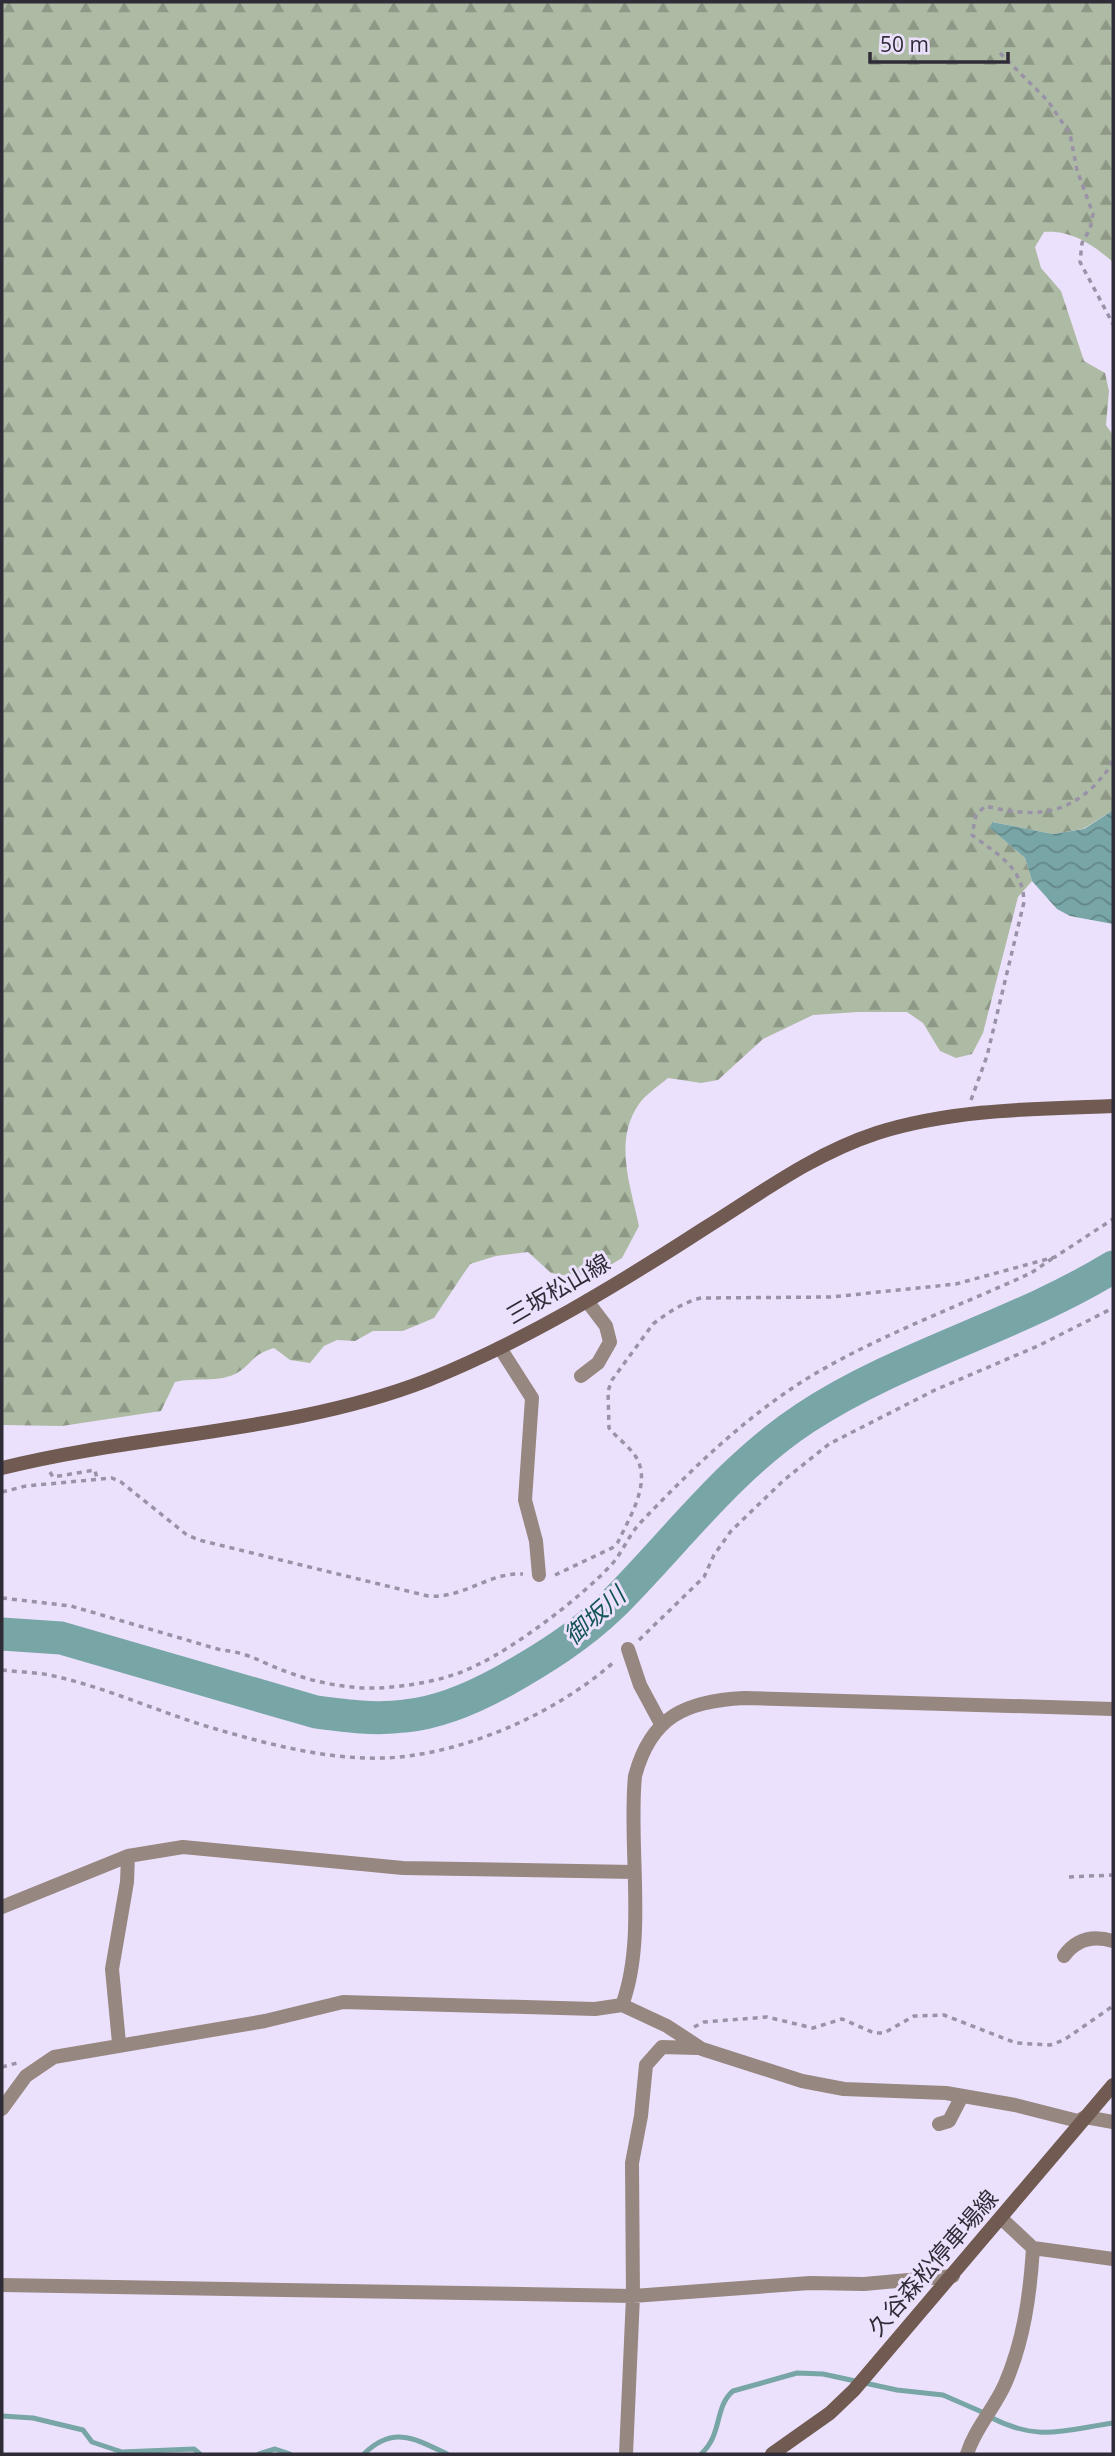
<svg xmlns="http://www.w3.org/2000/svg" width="1115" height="2456" viewBox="0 0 1115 2456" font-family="'Open Sans','Noto Sans JP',sans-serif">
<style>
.forest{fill:url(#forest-firs)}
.water{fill:url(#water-waves)}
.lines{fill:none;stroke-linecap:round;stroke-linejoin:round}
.stream{stroke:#78a5a6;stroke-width:5}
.river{stroke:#78a5a6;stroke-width:33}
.path{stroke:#9a92a7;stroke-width:3.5;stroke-dasharray:5 5;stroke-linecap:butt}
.street{stroke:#978781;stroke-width:14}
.secondary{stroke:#705a51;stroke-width:14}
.labels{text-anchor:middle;stroke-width:6;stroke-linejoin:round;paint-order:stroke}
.street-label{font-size:23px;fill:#302c37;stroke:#ece1fd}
.water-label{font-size:24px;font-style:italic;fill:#135456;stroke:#ece1fd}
</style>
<defs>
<pattern id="forest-firs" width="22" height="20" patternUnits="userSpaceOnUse" patternTransform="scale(1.75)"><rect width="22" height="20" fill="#aebba4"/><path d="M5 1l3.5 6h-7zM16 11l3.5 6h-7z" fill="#8e9886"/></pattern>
<pattern id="water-waves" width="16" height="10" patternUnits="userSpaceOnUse" patternTransform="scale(1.75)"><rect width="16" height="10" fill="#78a5a6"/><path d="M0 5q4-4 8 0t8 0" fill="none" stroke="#638788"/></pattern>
</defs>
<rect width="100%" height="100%" fill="#ece1fd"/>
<!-- forest -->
<path class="forest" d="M2 2H1113V262C1093 245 1072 230 1044 232L1035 247 1041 268 1061 291 1084 361 1105 373 1109 391 1106 425 1113 435V801L1112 811 1083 829 1053 834 992 822 990 828 1025 858 1032 881 1018 897 983 1033 972 1054 956 1058 940 1051 923 1023 907 1012H858L813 1015 763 1039 718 1080 701 1083 668 1078C659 1086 646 1094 639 1104 613 1141 631 1187 639 1226L622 1258 594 1275 567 1276 551 1273 528 1252 496 1256 470 1264 434 1318 403 1331H373L355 1341 337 1340 324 1346 310 1363 290 1360 274 1348C251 1355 253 1363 237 1373 220 1383 194 1377 175 1382L161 1411 62 1426 2 1425Z"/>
<!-- water -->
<path class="water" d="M1113 801V924L1070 916 1057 909 1032 881 1025 858 990 828 992 822 1053 834 1084 829 1112 811Z"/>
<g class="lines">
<!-- stream -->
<path class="stream" d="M2 2416 33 2418 83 2430 92 2442 122 2452 194 2449 200 2454
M992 2418C1039 2442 1064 2430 1113 2423
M259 2454 275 2449 290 2454
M364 2454C393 2425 416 2439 447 2454
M701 2454C723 2434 714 2407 733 2391L797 2373 823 2374 897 2390 943 2395 982 2412"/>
<!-- river -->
<path class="river" d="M2 1634 61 1638 316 1712C346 1716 375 1720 405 1716 439 1713 475 1697 504 1681 543 1659 580 1636 612 1605 676 1541 729 1468 805 1418 901 1355 1015 1327 1113 1267"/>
<!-- path -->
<path class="path" d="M1000 53 1048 101 1070 134 1077 170 1093 214 1090 229 1082 243 1080 262 1113 324
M971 1100 987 1056 1024 902C1023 867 998 855 972 835L976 815 985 806C1027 816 1061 818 1094 786 1102 777 1109 771 1113 759
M50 1472 53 1477 95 1470 97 1479
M2 1492 26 1486 112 1478 121 1482 187 1535 199 1540 428 1596C463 1599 489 1572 523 1574
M555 1575 612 1548 618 1542C629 1518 652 1483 636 1457 629 1446 617 1438 609 1428L608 1391 612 1380 653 1324C667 1313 684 1302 701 1298L831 1297 956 1284 1055 1257 1113 1219
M2 1598 71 1606 221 1650C252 1653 263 1664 290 1673 318 1683 349 1689 379 1688 411 1686 448 1680 477 1665 517 1646 582 1597 612 1564 624 1550 629 1534 642 1521 687 1474 734 1428 788 1391 856 1344 955 1308 1031 1273L1053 1258
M639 1640 704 1577 714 1555 731 1531 784 1480 829 1444 935 1390 1040 1345 1113 1308
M2 1670C17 1672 34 1672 49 1675 107 1687 160 1713 216 1729 264 1743 317 1757 368 1758 450 1761 554 1716 615 1661
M1069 1877 1113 1875
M694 2027 704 2022 767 2017 813 2028 842 2019 874 2033H884L914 2016 944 2015 1016 2043 1050 2045 1064 2040 1113 2006
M2 2067 17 2063"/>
<!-- street -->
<path class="street" d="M500 1348 532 1398 525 1500 536 1541 539 1575
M581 1376 598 1363 610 1342 606 1326 587 1301
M628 1649 640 1685 661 1724
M2 1907 128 1856
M1064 1956C1076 1939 1093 1935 1113 1941
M622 2005C647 1939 628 1846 635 1776 651 1716 686 1701 744 1698L1113 1709
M119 2043 112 1969 127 1882 128 1856 183 1847 403 1868 634 1872
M2 2109 26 2076 54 2057 265 2021 343 2002 595 2009 622 2005 667 2026 702 2049 802 2081 844 2089 946 2093 1015 2105 1078 2121 1085 2117 1113 2122
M939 2124 949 2121 962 2096
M1033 2248 1113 2259
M2 2285 633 2296 810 2283 864 2284 953 2276
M626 2454 633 2296 632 2163 641 2116 646 2065 662 2047 697 2048
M967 2454C975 2428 994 2409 1005 2384 1024 2340 1030 2295 1033 2248L1002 2219"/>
<!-- secondary -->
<path class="secondary" d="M2 1468C142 1433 292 1433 428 1380 525 1341 617 1285 705 1228 761 1193 813 1154 877 1133 954 1109 1033 1109 1113 1106
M772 2454 830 2413 854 2390 1113 2085"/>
</g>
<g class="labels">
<!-- street labels -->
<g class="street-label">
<text transform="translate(558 1289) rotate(-30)" y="8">三坂松山線</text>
<text transform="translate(933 2263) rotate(-49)" y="8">久谷森松停車場線</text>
</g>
<!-- water labels -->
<g class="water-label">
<text transform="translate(595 1616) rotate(-42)" y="8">御坂川</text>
</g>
</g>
<!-- border -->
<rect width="1115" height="2456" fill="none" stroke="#302c37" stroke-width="7"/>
<!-- scale -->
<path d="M870 52v10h138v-10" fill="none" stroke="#302c37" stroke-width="3.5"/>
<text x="880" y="52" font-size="21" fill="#302c37" stroke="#ece1fd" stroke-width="5" paint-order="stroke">50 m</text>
</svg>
